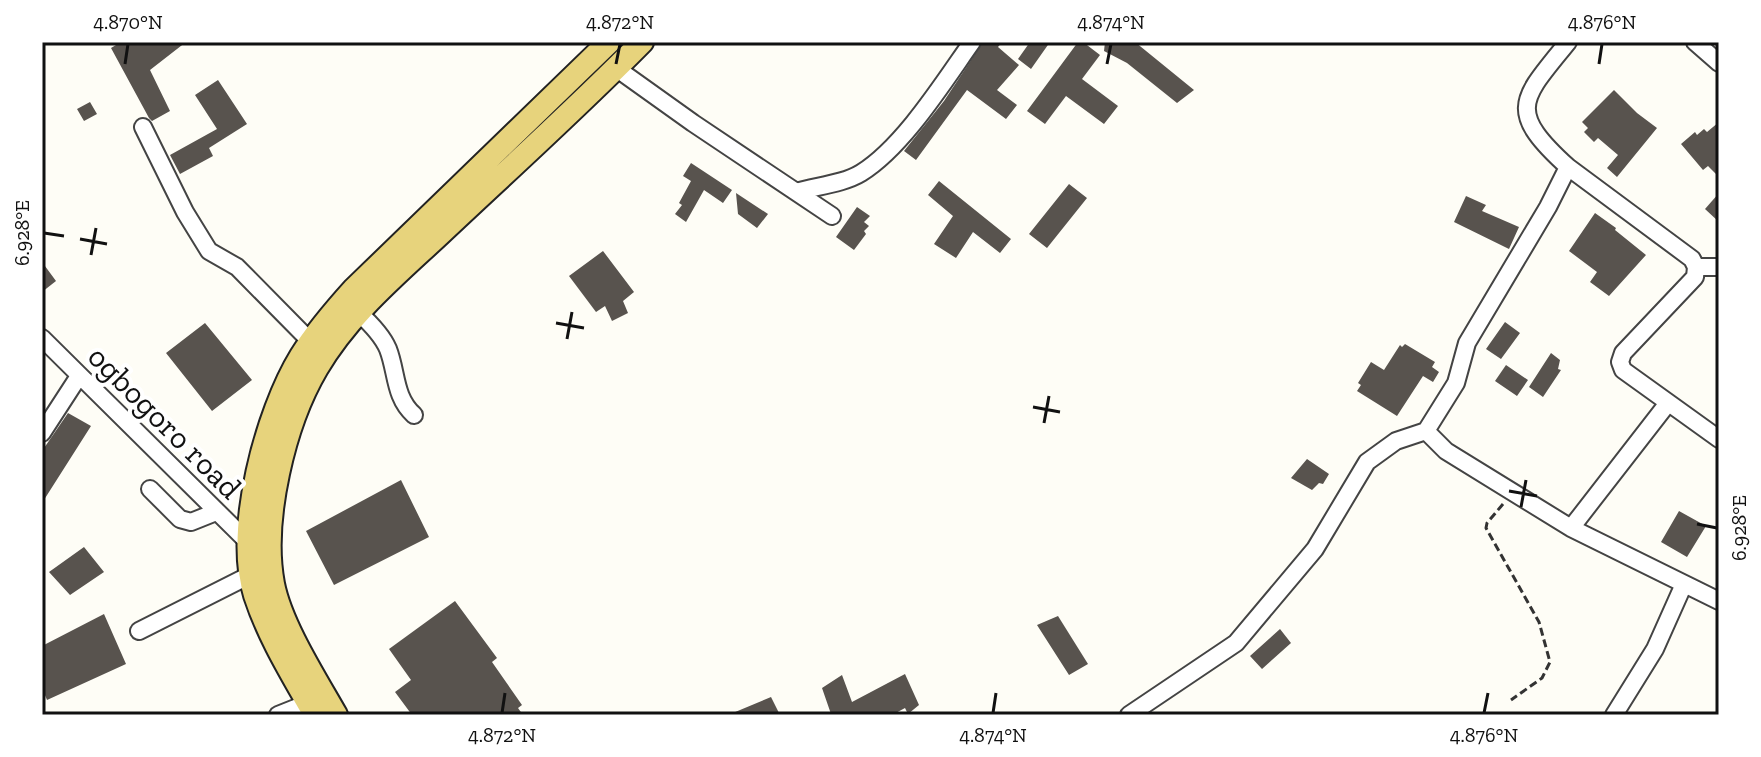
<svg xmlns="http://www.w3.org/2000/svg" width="1761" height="757" viewBox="0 0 1761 757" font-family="'Zilla Slab',serif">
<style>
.building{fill:#58534e}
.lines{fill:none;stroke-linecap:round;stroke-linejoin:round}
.minor-casing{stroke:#444;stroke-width:20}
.major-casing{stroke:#222;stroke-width:26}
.path{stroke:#333;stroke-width:3;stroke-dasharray:8 4;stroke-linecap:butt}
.minor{stroke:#fff;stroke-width:16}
.major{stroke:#e7d37c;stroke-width:22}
.ticks{fill:none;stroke:#111;stroke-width:3}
.labels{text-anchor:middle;stroke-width:8;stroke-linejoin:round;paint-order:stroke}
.street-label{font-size:32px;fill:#111;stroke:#fff}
.neatline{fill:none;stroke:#111;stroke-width:3}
.ticks-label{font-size:20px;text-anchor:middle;fill:#111}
</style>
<rect width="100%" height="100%" fill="#fefdf6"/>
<!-- building -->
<path class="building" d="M121 42H186L150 70 170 111 152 121 149 118 111 48Z
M983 42H1002L998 47 1019 65 997 90 1017 105 1006 119 967 90 916 160 904 151 944 101Z
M1030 42H1050L1031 69 1018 59Z
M1078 42H1083L1100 55 1082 79 1118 106 1104 124 1066 96 1045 124 1027 111Z
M1105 42H1135L1194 90 1177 103 1127 63 1104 51Z
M218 80 247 124 209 148 213 156 180 174 170 155 217 129 195 95Z
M1614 90 1637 113 1657 128 1617 177 1607 168 1618 155 1598 138 1594 142 1584 132 1588 128 1582 122Z
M90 102 97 114 84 121 77 109Z
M1719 122V177L1708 166 1703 170 1681 144 1695 132 1697 135 1704 129 1707 132Z
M691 163 732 190 723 203 704 190 686 222 675 214 682 205 679 203 691 181 683 176Z
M939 181 1011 239 1000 253 973 232 956 258 934 244 953 216 928 195Z
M1069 184 1087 198 1047 248 1029 234Z
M736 193 768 214 757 228 738 214Z
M1719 193V222L1705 209Z
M1466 196 1486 205 1482 211 1519 227 1509 249 1454 222Z
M857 207 870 216 864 222 869 226 864 231 866 234 854 250 836 237Z
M1595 213 1616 228 1615 230 1646 255 1609 296 1590 282 1597 272 1569 251Z
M603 251 634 292 623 301 628 313 612 321 605 306 596 312 569 276Z
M42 262 56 281 42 292Z
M1505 322 1520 333 1501 359 1486 349Z
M205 323 252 380 212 411 166 353Z
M1405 344 1435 362 1432 367 1439 372 1433 382 1423 376 1397 416 1357 391 1361 385 1358 383 1371 362 1384 370 1400 345 1402 347Z
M1551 353 1560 360 1558 369 1561 370 1543 397 1529 387Z
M1506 365 1528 380 1517 396 1495 381Z
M68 413 91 426 42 503V451Z
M1307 459 1329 474 1323 484 1319 483 1312 490 1291 478Z
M401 480 429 537 334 585 306 531Z
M1679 511 1706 526 1687 557 1661 542Z
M84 547 104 572 70 595 49 572Z
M455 601 497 658 492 662 522 705 518 708 523 715H412L395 692 411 680 389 649Z
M104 614 126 664 47 700 42 688V646Z
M1058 616 1088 664 1069 675 1037 625Z
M1280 629 1291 643 1262 669 1250 656Z
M905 674 919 705 908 714 905 708 892 715H829L831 714 822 688 842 675 852 702Z
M771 697 780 715H728Z"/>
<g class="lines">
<defs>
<path id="minor" d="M1695 42 1719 63
M616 68 693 123 832 216
M143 127 185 212 209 251 237 267 311 342
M1568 167 1692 259 1696 267 1695 277 1623 353 1620 362 1623 370 1719 439
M796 192C816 186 843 184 861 173 903 147 943 83 972 42
M1696 267H1719
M359 313C370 323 382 335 388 349 397 372 394 397 414 415
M42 338 250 544 255 546
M1426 431 1446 451 1571 528 1719 601
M42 433 79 376
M150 489 180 519 191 522 216 512
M1571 528 1668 403
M139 631 250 575
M278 715 308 703
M1129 715 1236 643 1315 549 1367 462 1396 441 1426 431 1456 383 1467 343 1548 207 1568 167C1505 110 1522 99 1568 42
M1614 715 1655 649 1684 584"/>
<path id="major" d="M315 715C293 676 269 638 255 595 235 530 266 413 301 356 317 331 335 310 354 289L609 42
M336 715C315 678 281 625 273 584 261 520 284 424 317 368 348 315 396 275 440 234 508 170 577 108 642 42"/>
</defs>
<!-- minor casing -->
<use href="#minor" class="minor-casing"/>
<!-- major casing -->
<use href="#major" class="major-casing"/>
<!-- path -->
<path class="path" d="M1503 504 1487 523 1486 528 1539 622 1550 662 1542 678 1511 700"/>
<!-- minor -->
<use href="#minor" class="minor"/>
<!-- major -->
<use href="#major" class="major"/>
</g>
<!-- ticks -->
<path class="ticks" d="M125 64 128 44M616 64 620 44M1107 64 1111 44M1599 64 1602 44M44 233 64 236M80 239 107 244M91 255 96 228M556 323 584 328M567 339 572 312M1033 407 1060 412M1044 423 1049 396M1509 491 1537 496M1521 507 1526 480M1697 524 1717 528M502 713 505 693M993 713 996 693M1484 713 1488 693"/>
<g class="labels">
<!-- street labels -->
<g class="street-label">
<text transform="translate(165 422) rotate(45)" y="11">ogbogoro road</text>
</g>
</g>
<!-- border -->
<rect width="1761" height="757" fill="none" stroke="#ffffff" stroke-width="88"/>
<rect x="44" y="44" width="1673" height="669" class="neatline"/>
<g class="ticks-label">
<text x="128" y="29">4.870°N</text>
<text x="620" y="29">4.872°N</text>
<text x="1111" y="29">4.874°N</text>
<text x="1602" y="29">4.876°N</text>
<text transform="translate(22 233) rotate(-90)" y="7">6.928°E</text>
<text transform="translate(1739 528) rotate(-90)" y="7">6.928°E</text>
<text x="502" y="742">4.872°N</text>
<text x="993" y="742">4.874°N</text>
<text x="1484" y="742">4.876°N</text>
</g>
</svg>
